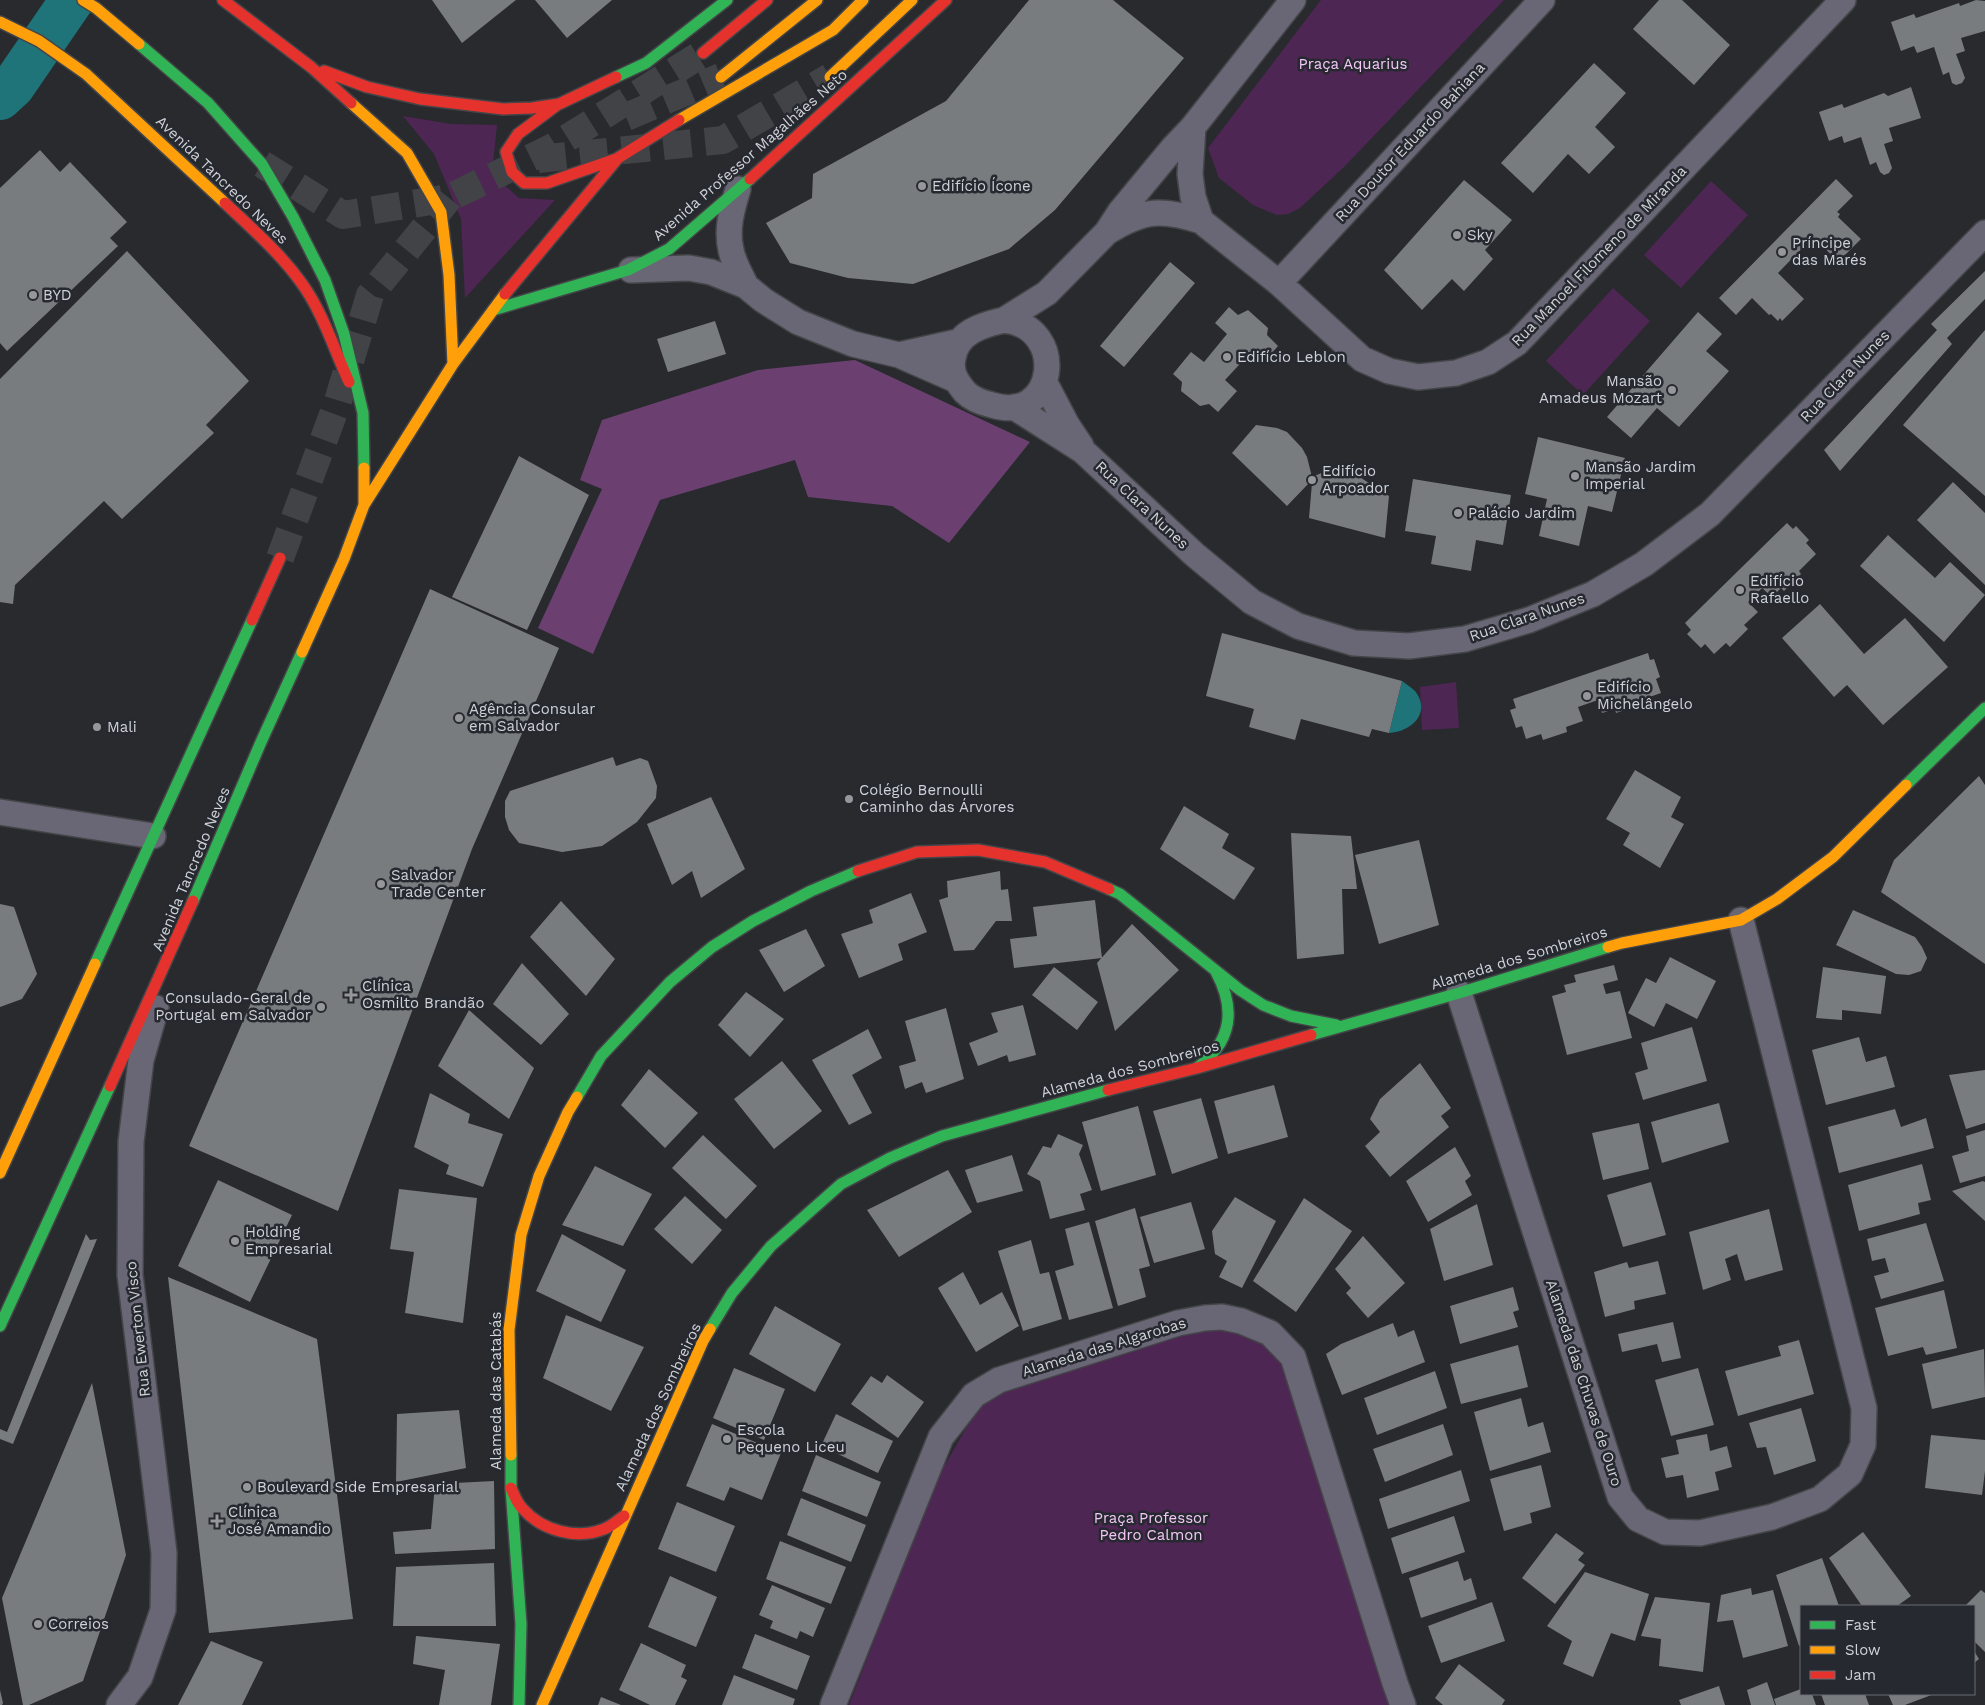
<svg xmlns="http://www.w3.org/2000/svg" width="1985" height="1705" viewBox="0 0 1985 1705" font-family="'Work Sans',sans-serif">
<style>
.green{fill:#4e2653}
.forest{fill:#6b4070}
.water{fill:#1e7478}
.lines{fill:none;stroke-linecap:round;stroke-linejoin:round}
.river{stroke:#1e7478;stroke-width:44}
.building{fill:#797c7f}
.secondary-tunnel{stroke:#414347;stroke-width:28;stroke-dasharray:28 14;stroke-linecap:butt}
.primary-tunnel{stroke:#414347;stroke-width:28;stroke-dasharray:28 14;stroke-linecap:butt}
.street-casing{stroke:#444548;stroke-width:28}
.fast-casing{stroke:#444548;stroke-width:14}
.slow-casing{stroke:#444548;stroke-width:14}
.jam-casing{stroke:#444548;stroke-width:14}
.street{stroke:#696675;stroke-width:25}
.fast{stroke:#30b455;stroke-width:11}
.slow{stroke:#ff9f0a;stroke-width:11}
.jam{stroke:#e5322d;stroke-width:11}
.poi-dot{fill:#95979b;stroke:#262930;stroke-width:2}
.labels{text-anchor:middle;stroke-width:5;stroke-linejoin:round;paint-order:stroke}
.park-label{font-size:15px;fill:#f4c7f7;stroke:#262930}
.street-label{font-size:15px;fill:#cfd2d6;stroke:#262930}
.poi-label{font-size:15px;fill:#cfd2d6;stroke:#262930;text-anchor:start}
</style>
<rect width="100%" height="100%" fill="#282a2e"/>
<!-- green -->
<path class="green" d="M1321 0H1504L1344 167 1300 208 1288 214 1277 215 1253 205 1219 178 1208 148Z
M403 116 451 124 497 125 492 174 519 198 555 200 465 298 461 219 434 154Z
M1711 181 1748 215 1681 288 1644 255Z
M1613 288 1650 321 1583 395 1546 361Z
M1456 682 1459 728 1422 730 1420 687Z
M1209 1321 1281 1350 1391 1705H849L937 1479 985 1395Z"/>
<!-- forest -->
<path class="forest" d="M855 360 1030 442 949 543 892 506 808 497 795 460 660 500 593 654 538 628 602 489 580 480 602 420 758 370Z"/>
<!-- water -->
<path class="water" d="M1402 681C1406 684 1411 687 1415 691 1432 713 1411 732 1389 733Z"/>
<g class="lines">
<!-- river -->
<path class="river" d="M0 98 13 86 72 0"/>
</g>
<!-- building -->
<path class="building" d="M432 0H516L462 43Z
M535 0H612L567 38Z
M1029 0H1113L1184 58 1055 210 1009 249 913 284 848 278 790 263 766 223 812 198 813 174 946 101Z
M1659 0H1682L1730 45 1694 85 1633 29Z
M1976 0 1985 1V31L1961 38 1965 51 1956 54 1965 78 1962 83 1956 85 1952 83 1949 72 1943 75 1934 47 1917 53 1914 46 1901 51 1891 22 1914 14 1916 18 1959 3 1960 6Z
M1594 63 1626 93 1595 127 1615 147 1589 174 1568 154 1533 193 1501 163Z
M1911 87 1921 118 1889 128 1893 141 1884 144 1892 168 1889 173 1884 175 1880 172 1876 162 1870 165 1861 137 1844 143 1842 136 1829 141 1819 112 1842 104 1844 108 1884 93 1888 96Z
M40 150 60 172 70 162 127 222 110 238 118 246 7 351 0 343V188Z
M1836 179 1853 196 1837 212 1840 214 1838 217 1861 239 1838 262 1816 239 1812 242 1810 240 1778 273 1804 299 1782 321 1780 318 1778 321 1771 314 1769 315 1752 298 1736 315 1719 298Z
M1464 180 1512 220 1485 250 1493 259 1464 291 1452 279 1422 310 1384 270Z
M127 251 249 381 206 425 214 433 122 519 104 501 15 585 13 604 0 602V379Z
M1170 262 1195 283 1124 367 1100 346Z
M1985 271V299L1947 338 1952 344 1840 471 1824 450 1937 330 1931 324Z
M1229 307 1238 315 1248 310 1268 328 1267 335 1278 346 1262 364 1250 353 1225 380 1237 391 1218 412 1209 404 1200 406 1181 391 1182 382 1173 374 1191 352 1204 362 1227 334 1215 323Z
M1698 312 1722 334 1706 351 1729 371 1679 427 1657 408 1631 438 1607 417Z
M715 321 726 354 668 372 657 339Z
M1985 330V496L1903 425Z
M1256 425 1277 428 1287 432 1302 448 1307 457 1312 477 1333 468 1352 472 1389 496 1385 538 1309 518 1312 483H1309L1287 506 1232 453Z
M1538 437 1625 458 1612 512 1588 506 1579 546 1539 536 1547 499 1525 494Z
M519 456 589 495 527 630 452 597Z
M1413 479 1511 495 1503 545 1476 540 1471 571 1431 564 1436 536 1405 531Z
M1953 482 1985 513V585L1917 520Z
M1787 523 1793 529 1796 526 1809 540 1806 543 1816 554 1799 571 1801 574 1784 591 1781 588 1772 597 1762 588 1748 602 1758 612 1744 625 1748 629 1730 647 1726 643 1714 654 1705 644 1701 648 1687 634 1691 630 1685 623Z
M1888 535 1935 578 1950 562 1985 595 1944 642 1860 566Z
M430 589 559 648 472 849 338 1211 189 1146Z
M1820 604 1864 654 1905 618 1948 667 1883 725 1847 685 1834 697 1782 638Z
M1222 633 1402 681 1389 733 1372 729 1369 737 1301 719 1295 740 1249 727 1254 709 1206 696Z
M1648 653 1650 660 1654 659 1660 677 1656 679 1661 693 1638 701 1639 705 1616 713 1615 709 1602 713 1598 700 1578 707 1583 721 1566 727 1567 732 1543 740 1541 734 1526 739 1522 726 1516 728 1510 710 1516 708 1513 699Z
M613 757 616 766 640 758 648 761 657 786 656 798 637 822 602 846 562 852 519 843 509 830 505 817V801L510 791Z
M1635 770 1681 797 1671 817 1684 824 1660 868 1623 845 1630 833 1606 819Z
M1979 776 1985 785V964L1881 892 1894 860Z
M711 797 745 869 701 898 692 871 672 885 647 824Z
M1184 806 1229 834 1222 848 1255 868 1234 900 1160 849Z
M1291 833 1351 836 1357 889H1342L1344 954 1297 959Z
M1419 840 1439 925 1379 944 1355 855Z
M1000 871 1001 890 1008 889 1012 921H996L974 950 954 951 939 900 948 897 947 881Z
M911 893 927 932 898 944 903 960 859 978 841 934 873 923 869 910Z
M1095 900 1102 958 1014 968 1010 939 1037 936 1033 907Z
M561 901 615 959 586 996 530 937Z
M0 904 14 907 37 974 22 999 0 1007Z
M1853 910 1915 937 1922 947 1927 958 1921 971 1909 975 1896 974 1836 945Z
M1132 924 1179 970 1115 1031 1097 963Z
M806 929 825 966 784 992 759 950Z
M1670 957 1716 981 1697 1019 1666 1003 1654 1027 1628 1013 1646 978 1656 983Z
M522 963 569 1014 541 1045 493 1004Z
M1614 965 1618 980 1603 984 1606 994 1620 991 1632 1038 1567 1055 1552 996 1566 992 1564 985 1576 982 1574 975Z
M1054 967 1098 1002 1077 1030 1032 995Z
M1823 967 1886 976 1881 1014 1842 1010V1020L1816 1018Z
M746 992 784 1019 750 1057 718 1025Z
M1023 1005 1036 1055 1009 1062 1007 1055 978 1066 969 1043 998 1032 991 1013Z
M946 1008 964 1079 926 1093 922 1082 905 1089 899 1066 916 1061 905 1021Z
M469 1010 534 1068 509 1119 438 1066Z
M1692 1027 1707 1081 1643 1100 1635 1073 1648 1069 1641 1043Z
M868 1029 882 1058 852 1075 872 1113 849 1125 812 1060Z
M1859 1037 1866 1062 1886 1056 1895 1087 1826 1105 1812 1050Z
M782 1061 822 1111 774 1149 734 1099Z
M1420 1063 1451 1108 1441 1116 1449 1127 1390 1177 1365 1146 1380 1132 1370 1119 1380 1099Z
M649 1069 698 1113 665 1148 621 1105Z
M1985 1070V1123L1966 1129 1949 1075Z
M1274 1085 1288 1137 1228 1154 1214 1101Z
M430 1093 470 1114 468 1123 503 1134 483 1187 446 1174 449 1165 414 1147Z
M1201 1098 1218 1158 1172 1174 1153 1111Z
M1719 1103 1729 1142 1662 1163 1651 1122Z
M1138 1106 1156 1175 1101 1191 1082 1122Z
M1895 1109 1901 1127 1926 1118 1934 1148 1839 1173 1828 1127Z
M1639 1123 1649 1169 1603 1180 1592 1133Z
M1985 1130V1176L1960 1183 1952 1156 1969 1151 1966 1136Z
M1058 1134 1083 1145 1079 1154 1092 1190 1080 1194 1085 1210 1050 1219 1040 1181 1027 1174 1043 1146 1051 1148Z
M703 1135 757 1186 726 1219 672 1168Z
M1455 1147 1471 1176 1465 1181 1472 1195 1428 1222 1406 1181Z
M1012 1155 1023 1191 977 1203 965 1170Z
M1922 1164 1931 1200 1918 1203 1920 1214 1859 1231 1848 1185Z
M595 1166 652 1194 623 1246 562 1225Z
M948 1170 972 1212 899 1257 867 1210Z
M218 1180 292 1215 250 1302 178 1266Z
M1983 1181 1985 1182V1221L1952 1191Z
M1651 1182 1666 1235 1623 1247 1607 1195Z
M399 1189 477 1198 463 1323 405 1313 414 1252 390 1249Z
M685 1196 722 1230 692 1264 654 1229Z
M1235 1197 1276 1221 1242 1288 1219 1277 1227 1261 1215 1254 1212 1231Z
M1304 1198 1352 1231 1296 1312 1253 1281Z
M1191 1202 1205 1249 1154 1263 1140 1217Z
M1477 1204 1493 1265 1444 1281 1430 1229Z
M1135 1208 1150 1266 1139 1269 1146 1297 1118 1306 1095 1221Z
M1769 1209 1783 1270 1745 1281 1737 1254 1725 1259 1731 1280 1703 1290 1689 1232Z
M1089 1222 1113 1308 1069 1320 1055 1271 1074 1265 1065 1229Z
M1926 1223 1944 1281 1881 1299 1874 1276 1889 1272 1885 1258 1872 1261 1867 1239Z
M86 1234 90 1240 97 1239 13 1444 0 1439V1429L7 1432Z
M562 1234 626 1270 601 1322 536 1291Z
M1363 1236 1405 1283 1368 1318 1346 1293 1351 1288 1335 1269Z
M1031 1240 1040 1274 1049 1272 1062 1319 1023 1331 998 1251Z
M1658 1261 1666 1294 1634 1301 1635 1309 1605 1317 1594 1272 1627 1262 1629 1268Z
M963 1272 980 1305 1002 1292 1019 1326 976 1352 938 1288Z
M168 1277 317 1339 353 1619 209 1633Z
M1513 1287 1519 1310 1513 1312 1518 1327 1460 1344 1450 1306Z
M1944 1290 1957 1348 1926 1355 1923 1347 1888 1356 1875 1308Z
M775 1306 841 1344 815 1392 749 1354Z
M566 1315 644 1347 611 1411 543 1378Z
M1673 1322 1681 1358 1662 1362 1657 1344 1622 1352 1618 1334Z
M1393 1323 1398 1337 1414 1330 1425 1362 1342 1395 1326 1354 1341 1344Z
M1799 1340 1814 1394 1738 1416 1725 1371 1781 1356 1778 1346Z
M1518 1345 1528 1387 1461 1404 1450 1364Z
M1984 1349 1985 1397 1932 1409 1922 1364Z
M734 1368 785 1389 764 1440 713 1418Z
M1698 1368 1714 1425 1671 1436 1655 1380Z
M1435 1371 1447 1408 1377 1435 1364 1398Z
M887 1375 924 1402 898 1438 851 1404 871 1376 882 1383Z
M92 1383 126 1555 83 1681 29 1705H23L2 1598Z
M1521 1398 1528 1427 1543 1422 1551 1452 1490 1471 1474 1412Z
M1801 1408 1816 1461 1774 1475 1766 1447 1757 1448 1749 1423Z
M459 1410 466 1468 396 1482 397 1414Z
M836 1414 893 1441 878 1473 821 1446Z
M712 1424 781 1453 762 1500 730 1487 724 1501 686 1486Z
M1443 1424 1453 1455 1385 1482 1373 1449Z
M1707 1434 1710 1451 1727 1446 1732 1467 1715 1472 1719 1490 1687 1498 1683 1475 1666 1478 1661 1458 1679 1454 1676 1440Z
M1931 1435 1985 1440V1471L1982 1495 1925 1488Z
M816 1455 881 1482 867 1517 802 1491Z
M1541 1465 1551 1507 1530 1513 1532 1523 1504 1531 1490 1479Z
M1461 1470 1470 1501 1388 1529 1379 1499Z
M494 1481 495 1549 395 1554 393 1532 431 1529 435 1484Z
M801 1498 866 1525 851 1562 787 1535Z
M677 1502 735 1526 716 1572 658 1549Z
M1454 1516 1465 1552 1402 1574 1391 1538Z
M1863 1532 1911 1596 1897 1606H1862L1829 1558Z
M1556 1533 1584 1553 1578 1560 1585 1565 1555 1604 1522 1578Z
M780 1541 846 1567 831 1604 766 1579Z
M1822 1558 1839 1606H1801V1645L1799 1646 1776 1575Z
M1458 1561 1464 1581 1471 1578 1477 1599 1421 1618 1409 1578Z
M494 1563 496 1626H393L396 1567Z
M1585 1572 1649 1594 1635 1641 1611 1633 1593 1677 1563 1664 1572 1641 1547 1626Z
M670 1576 717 1597 696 1647 648 1627Z
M772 1585 825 1608 813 1637 800 1631 797 1639 770 1628 773 1621 759 1615Z
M1751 1588 1752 1595 1773 1590 1788 1646 1743 1658 1733 1620 1717 1622 1721 1595Z
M1981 1590 1985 1593V1652L1974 1641V1606H1965Z
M1655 1597 1710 1603 1703 1672 1659 1666 1661 1639 1641 1636Z
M1492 1602 1505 1641 1441 1663 1428 1626Z
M755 1634 810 1656 797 1690 742 1668Z
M416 1636 500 1644 491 1705H439L445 1670 413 1664Z
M211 1641 263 1662 242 1705H178Z
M641 1643 686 1665 681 1677 687 1680 675 1705H650L619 1690Z
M1974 1651 1979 1659 1974 1663Z
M1459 1664 1505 1700 1502 1705H1443L1435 1698Z
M734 1675 795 1699 793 1705H722Z
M1767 1682 1775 1705H1751L1747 1690Z
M1719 1686 1725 1705H1681L1679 1700Z
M1801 1689V1694H1812L1816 1705H1776L1774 1699Z
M0 1690 3 1703 2 1705H0Z
M1821 1694H1865L1869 1705H1825Z
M1888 1694H1934L1905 1705H1893Z
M601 1697 621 1705H598Z"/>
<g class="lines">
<!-- secondary-tunnel -->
<path class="secondary-tunnel" d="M280 558 338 401 370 295 449 198"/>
<!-- primary-tunnel -->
<path class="primary-tunnel" d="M626 117 721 77
M538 159 723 140 830 77
M262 164 343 215 449 198 553 147 703 53"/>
<defs>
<path id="street" d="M1193 127 1190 174 1193 197 1201 221 1279 283 1362 359 1389 371 1418 377 1456 373 1488 362 1517 343 1843 0
M738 189C732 209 726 229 731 250 733 262 741 275 746 286
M1109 231C1144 209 1163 209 1201 221
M631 270 689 268 711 272 746 286 763 300 798 322 853 344 899 355 956 380
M1279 283 1542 0
M1004 320 1047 293 1107 232 1120 212 1173 148 1193 127 1293 0
M1004 320C1069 327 1056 425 992 405 983 403 972 399 965 392 956 381 950 372 953 358 957 332 982 325 1004 320Z
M899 355 957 342
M1045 383 1067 425 1081 446
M1014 407 1083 451 1195 555 1252 602 1298 626 1354 643 1409 646 1465 639 1529 620 1593 594 1644 564 1710 514 1985 233
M0 812 153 836
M1459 993 1620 1497 1638 1519 1665 1532 1700 1533 1772 1517 1820 1499 1850 1474 1863 1445 1864 1408 1741 920
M119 1705 140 1677 163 1610 164 1553 130 1275 131 1142 141 1060 156 1008
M833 1705 941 1437 974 1395 999 1380 1178 1323 1205 1318 1222 1317 1241 1321 1270 1333 1293 1357 1395 1683 1403 1705"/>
<path id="fast" d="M139 44 208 103 262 164 293 217 325 280 344 334 363 413 364 468
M616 77 646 63 727 0
M493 310 628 270 669 249 750 179
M1906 785 1985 708
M1109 889 1120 894 1240 990 1263 1005 1291 1016 1336 1025
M193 901 261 742 302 652
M95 964 252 620
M1311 1035 1459 993 1608 947
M1198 1067C1232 1041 1236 1009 1216 972
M577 1097 601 1056 670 982 712 947 753 921 811 891 858 871
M0 1326 110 1086
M710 1329 732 1293 771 1246 841 1184 890 1158 942 1136 1108 1090
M511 1455V1488L521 1624 519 1705"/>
<path id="slow" d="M83 0 96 8 139 44
M0 22 39 41 86 74 225 203
M721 77 817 0
M830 77 912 0
M351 103 407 153 441 212 449 275 453 364
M679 120 833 30 863 0
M364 505 453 364 505 294
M302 652 344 559 364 505V468
M1608 947 1622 943 1741 920 1777 899 1833 857 1906 785
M0 1173 95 964
M511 1455 509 1330 521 1235 539 1176 568 1112 577 1097
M542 1705 703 1341 710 1329"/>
<path id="jam" d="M223 0 311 67 351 103
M703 53 767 0
M324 71 367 87 420 99 503 109 532 108 559 104 616 77
M557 105 518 134 506 152 512 172 524 183H547L616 159
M750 179 946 0
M225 203C251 228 279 252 300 281 322 310 334 349 349 382
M505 294 618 158 679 120
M252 620 280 558
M858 871 917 852 978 850 1045 862 1109 889
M110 1086 193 901
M1108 1090 1197 1068 1311 1035
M511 1488C514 1495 517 1503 522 1508 542 1531 577 1540 604 1529 612 1526 618 1520 624 1516"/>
</defs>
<!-- street casing -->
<use href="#street" class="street-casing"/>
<!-- fast casing -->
<use href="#fast" class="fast-casing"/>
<!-- slow casing -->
<use href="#slow" class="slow-casing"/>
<!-- jam casing -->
<use href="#jam" class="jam-casing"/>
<!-- street -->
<use href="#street" class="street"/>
<!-- fast -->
<use href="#fast" class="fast"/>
<!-- slow -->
<use href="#slow" class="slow"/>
<!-- jam -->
<use href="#jam" class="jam"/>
</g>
<!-- markers -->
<g class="poi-dot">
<circle cx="922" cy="186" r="5"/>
<circle cx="1457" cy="235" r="5"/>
<circle cx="1782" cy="252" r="5"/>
<circle cx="33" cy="295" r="5"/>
<circle cx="1227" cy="357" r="5"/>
<circle cx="1672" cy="390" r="5"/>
<circle cx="1575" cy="476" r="5"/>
<circle cx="1312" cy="480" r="5"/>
<circle cx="1458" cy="513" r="5"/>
<circle cx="1740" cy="590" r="5"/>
<circle cx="1587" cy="696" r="5"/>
<circle cx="459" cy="718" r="5"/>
<circle cx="97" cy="727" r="5"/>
<circle cx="849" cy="799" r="5"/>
<circle cx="381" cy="884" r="5"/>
<path d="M348.5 987.5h5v5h5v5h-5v5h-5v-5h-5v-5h5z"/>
<circle cx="321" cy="1007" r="5"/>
<circle cx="235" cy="1241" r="5"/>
<circle cx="727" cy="1439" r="5"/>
<circle cx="247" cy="1487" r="5"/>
<path d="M214.5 1513.5h5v5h5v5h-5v5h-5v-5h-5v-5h5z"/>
<circle cx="38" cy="1624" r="5"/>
</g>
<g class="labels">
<!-- park labels -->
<g class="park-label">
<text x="1353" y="69">Praça Aquarius</text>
<text x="1151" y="1523">Praça Professor<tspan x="1151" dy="17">Pedro Calmon</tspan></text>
</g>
<!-- street labels -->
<g class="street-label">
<text transform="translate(1410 142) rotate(-47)" y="5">Rua Doutor Eduardo Bahiana</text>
<text transform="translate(750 155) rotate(-41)" y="5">Avenida Professor Magalhães Neto</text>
<text transform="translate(222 180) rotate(44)" y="5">Avenida Tancredo Neves</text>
<text transform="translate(1599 256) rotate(-46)" y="5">Rua Manoel Filomeno de Miranda</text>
<text transform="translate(1845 376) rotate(-46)" y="5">Rua Clara Nunes</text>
<text transform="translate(1142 505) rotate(43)" y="5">Rua Clara Nunes</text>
<text transform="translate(1527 617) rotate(-19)" y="5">Rua Clara Nunes</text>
<text transform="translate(191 869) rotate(-67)" y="5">Avenida Tancredo Neves</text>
<text transform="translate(1519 958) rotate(-17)" y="5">Alameda dos Sombreiros</text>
<text transform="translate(1130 1069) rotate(-15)" y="5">Alameda dos Sombreiros</text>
<text transform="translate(138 1329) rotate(-96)" y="5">Rua Ewerton Visco</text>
<text transform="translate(1104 1347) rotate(-17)" y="5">Alameda das Algarobas</text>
<text transform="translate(1584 1383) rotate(72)" y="5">Alameda das Chuvas de Ouro</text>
<text transform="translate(496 1391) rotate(-90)" y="5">Alameda das Catabás</text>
<text transform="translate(658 1407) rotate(-65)" y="5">Alameda dos Sombreiros</text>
</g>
<!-- poi labels -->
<g class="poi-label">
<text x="932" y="191">Edifício Ícone</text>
<text x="1467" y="240">Sky</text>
<text x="1792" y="248">Príncipe<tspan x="1792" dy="17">das Marés</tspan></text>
<text x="43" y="300">BYD</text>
<text x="1237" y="362">Edifício Leblon</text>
<text x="1662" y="386" text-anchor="end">Mansão<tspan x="1662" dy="17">Amadeus Mozart</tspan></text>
<text x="1585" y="472">Mansão Jardim<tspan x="1585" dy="17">Imperial</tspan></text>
<text x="1322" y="476">Edifício<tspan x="1322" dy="17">Arpoador</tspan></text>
<text x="1468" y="518">Palácio Jardim</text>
<text x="1750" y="586">Edifício<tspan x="1750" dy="17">Rafaello</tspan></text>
<text x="1597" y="692">Edifício<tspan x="1597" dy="17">Michelângelo</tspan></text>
<text x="469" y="714">Agência Consular<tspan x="469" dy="17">em Salvador</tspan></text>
<text x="107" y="732">Mali</text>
<text x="859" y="795">Colégio Bernoulli<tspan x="859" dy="17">Caminho das Árvores</tspan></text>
<text x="391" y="880">Salvador<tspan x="391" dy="17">Trade Center</tspan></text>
<text x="362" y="991">Clínica<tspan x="362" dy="17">Osmilto Brandão</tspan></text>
<text x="311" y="1003" text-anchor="end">Consulado-Geral de<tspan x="311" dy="17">Portugal em Salvador</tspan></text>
<text x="245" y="1237">Holding<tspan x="245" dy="17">Empresarial</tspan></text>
<text x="737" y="1435">Escola<tspan x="737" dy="17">Pequeno Liceu</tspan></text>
<text x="257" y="1492">Boulevard Side Empresarial</text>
<text x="228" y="1517">Clínica<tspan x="228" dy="17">José Amandio</tspan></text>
<text x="48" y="1629">Correios</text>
</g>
</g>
<!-- legend -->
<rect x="1800" y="1605" width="175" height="90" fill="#262930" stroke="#6a6d72"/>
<rect x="1810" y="1621" width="25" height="8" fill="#30b455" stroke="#6a6d72"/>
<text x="1845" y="1630" font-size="15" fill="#cfd2d6">Fast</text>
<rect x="1810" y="1646" width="25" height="8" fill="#ff9f0a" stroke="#6a6d72"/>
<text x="1845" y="1655" font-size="15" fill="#cfd2d6">Slow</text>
<rect x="1810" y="1671" width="25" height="8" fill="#e5322d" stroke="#6a6d72"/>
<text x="1845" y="1680" font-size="15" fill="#cfd2d6">Jam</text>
</svg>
